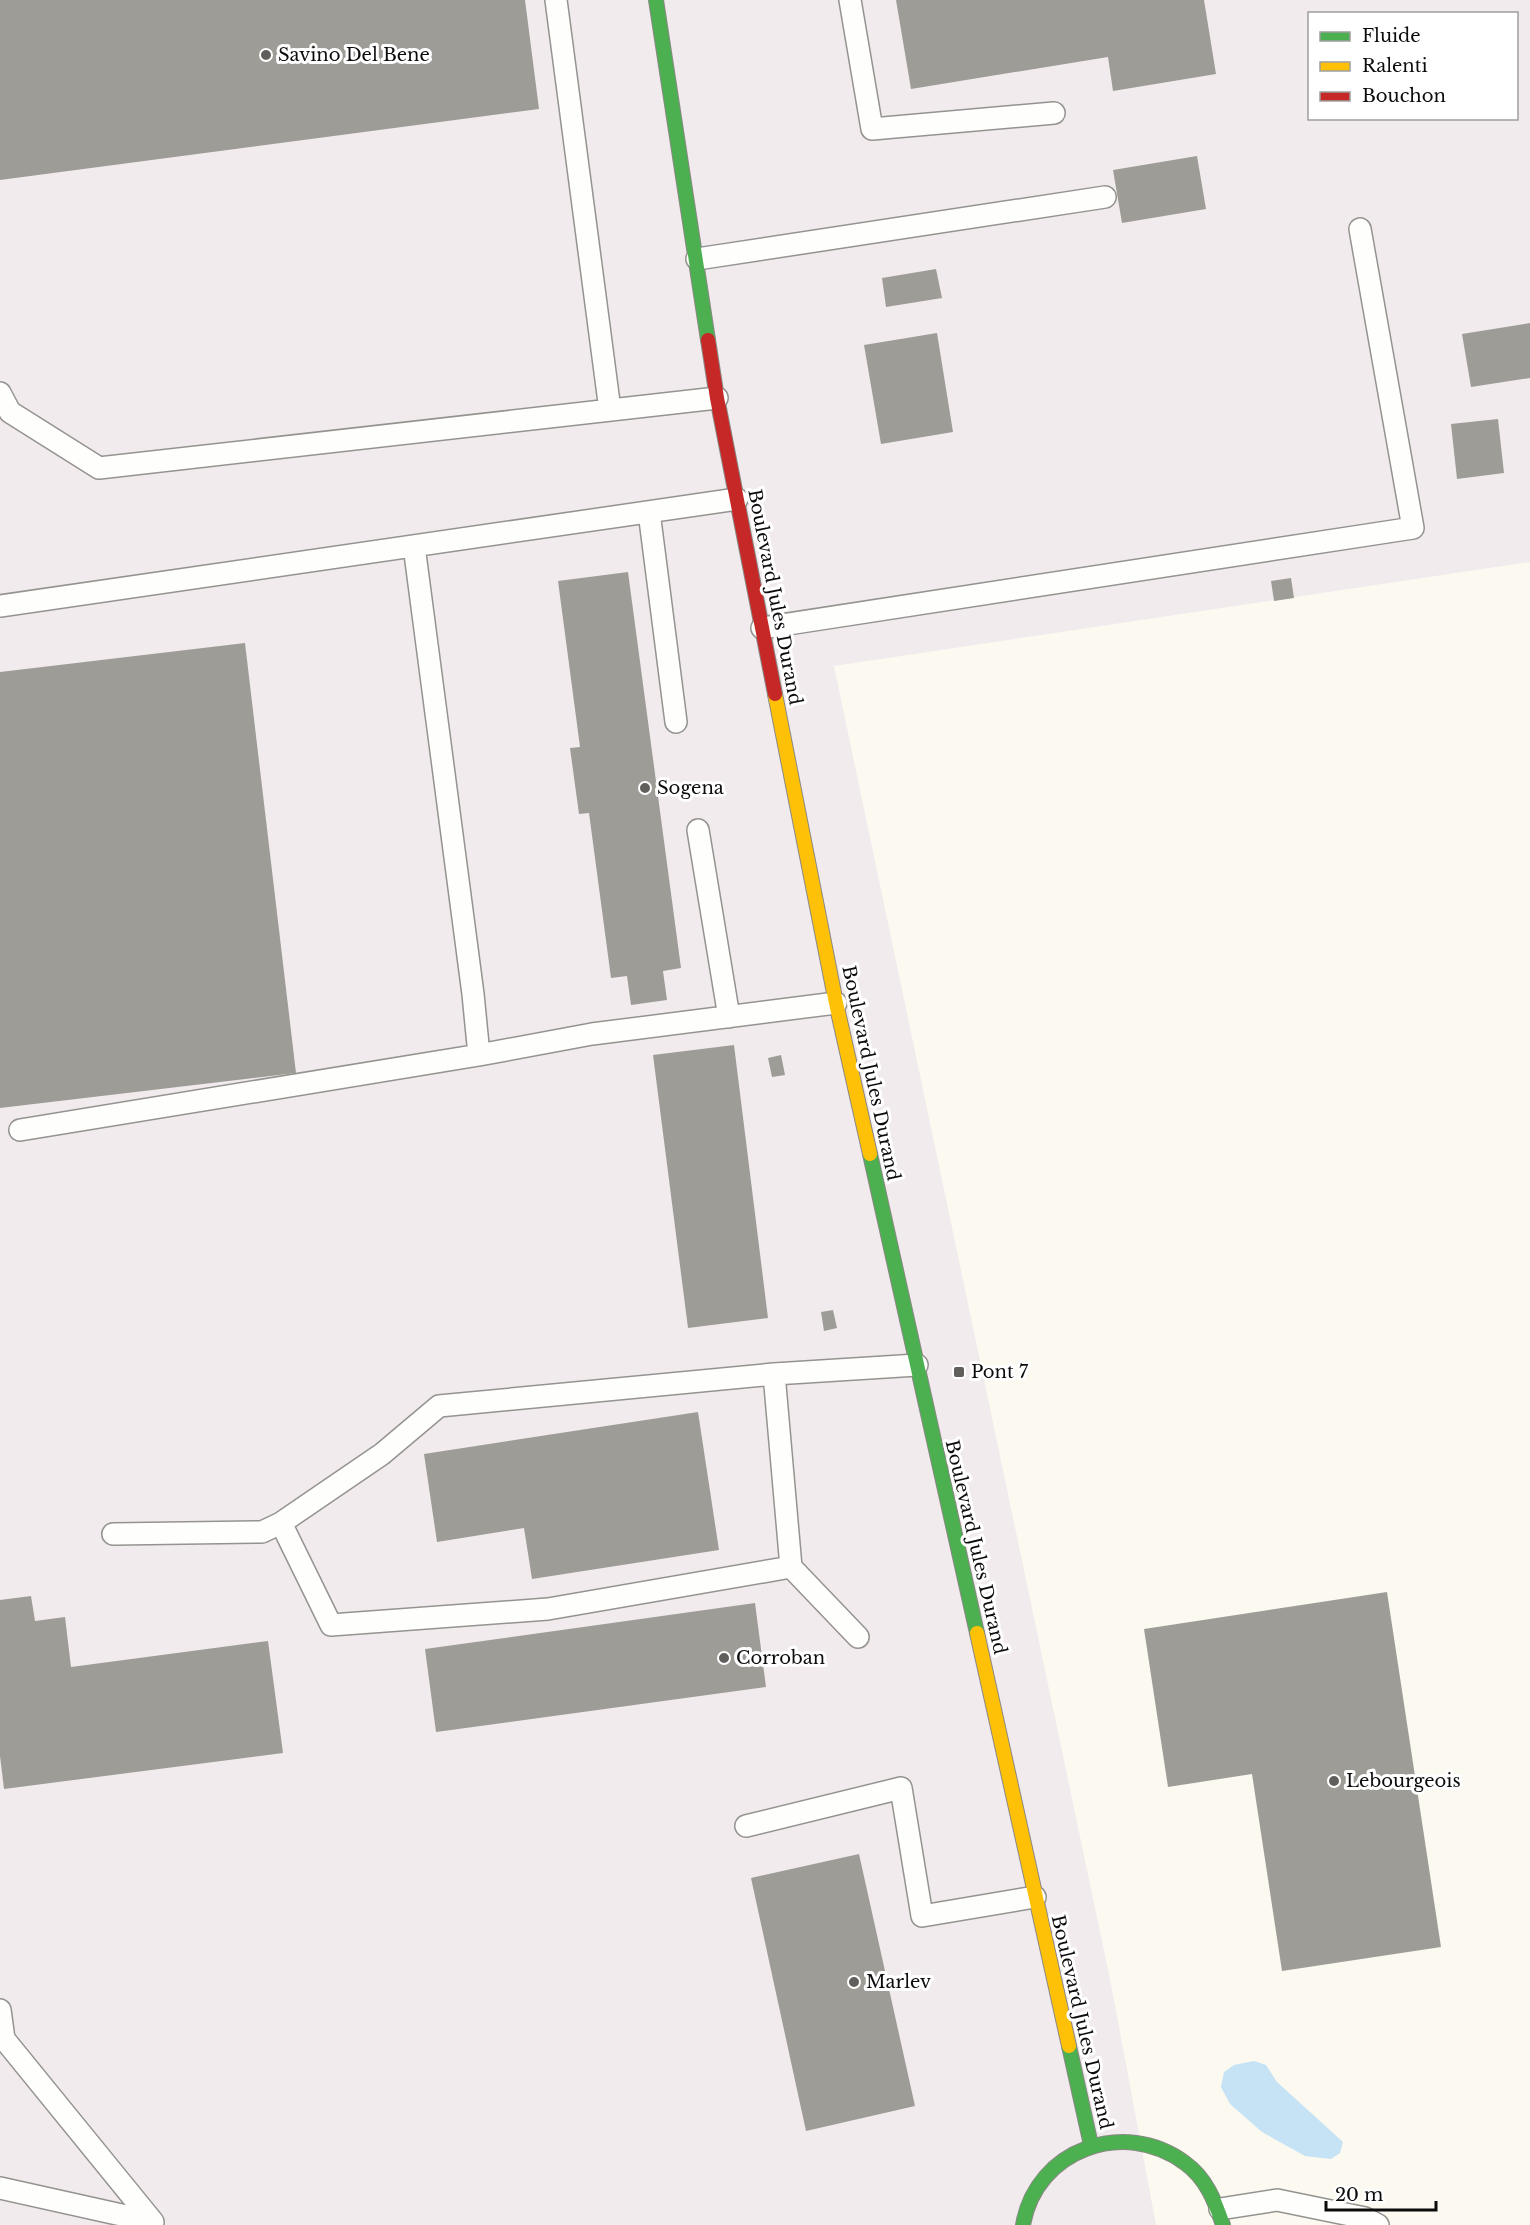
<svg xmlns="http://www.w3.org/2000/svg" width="1530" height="2225" viewBox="0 0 1530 2225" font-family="'Libre Baskerville',serif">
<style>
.industrial{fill:#f2ebee;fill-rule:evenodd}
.water{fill:#c6e3f5}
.building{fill:#9e9c96}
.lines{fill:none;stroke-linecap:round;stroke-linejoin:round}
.lane-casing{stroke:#94938f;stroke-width:24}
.fast-casing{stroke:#8a8985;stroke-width:16}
.slow-casing{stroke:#8a8985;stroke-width:16}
.jam-casing{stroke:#8a8985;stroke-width:16}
.lane{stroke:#fefefd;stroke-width:21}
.fast{stroke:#4caf50;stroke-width:14}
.slow{stroke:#ffc107;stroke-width:14}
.jam{stroke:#c62828;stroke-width:14}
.poi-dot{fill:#605f5c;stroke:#fff;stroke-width:2}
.labels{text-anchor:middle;stroke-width:6;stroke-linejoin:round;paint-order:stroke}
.poi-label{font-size:18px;fill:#0c0c0c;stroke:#fff;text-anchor:start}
.street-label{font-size:18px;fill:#0c0c0c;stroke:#fff}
</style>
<rect width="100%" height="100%" fill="#fbf9f0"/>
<!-- industrial -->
<path class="industrial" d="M0 0H1530V562L834 666 1111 1984 1156 2225H0ZM1310 14H1516V118H1310Z"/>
<!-- water -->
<path class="water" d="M1254 2061 1266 2065 1277 2082 1343 2142 1340 2153 1331 2159 1305 2156 1262 2132 1230 2104 1221 2087 1224 2072 1234 2065Z"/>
<!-- building -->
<path class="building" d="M0 0H525L539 109 0 180Z
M896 0H1204L1216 74 1113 91 1108 57 911 89Z
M1197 156 1206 209 1122 223 1113 170Z
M936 269 942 298 886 307 882 278Z
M1530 323V378L1471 387 1462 334Z
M937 333 953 432 881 444 864 345Z
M1498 419 1504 473 1457 479 1451 424Z
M628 572 681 968 663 971 667 1000 631 1005 627 976 611 978 589 813 579 814 570 748 580 747 558 581Z
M1291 578 1294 598 1274 601 1271 581Z
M245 643 296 1073 0 1108V672Z
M734 1045 768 1318 688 1328 653 1055Z
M781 1055 785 1075 772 1077 768 1058Z
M833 1310 837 1328 824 1331 821 1312Z
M698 1412 719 1550 532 1579 524 1528 437 1542 424 1454Z
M1387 1592 1441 1947 1282 1971 1252 1774 1168 1787 1144 1629Z
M31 1596 35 1621 65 1617 71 1667 268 1641 283 1753 4 1789 0 1756V1600Z
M755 1603 766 1687 436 1732 425 1649Z
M859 1854 915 2106 806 2131 751 1878Z"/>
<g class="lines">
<defs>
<path id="lane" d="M556 0 610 410
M850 0 872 129 1054 113
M697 259 1105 197
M0 393 10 412 99 468 717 398
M649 512 676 722
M414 546 473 994 479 1055 592 1034 836 1003
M0 606 737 499
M762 628 1413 528 1360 229
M698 830 729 1017
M20 1130 479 1055
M281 1523 331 1625 548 1609 791 1567 774 1374
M113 1534 262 1532 281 1523 382 1454 439 1406 774 1374 917 1365
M791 1567 858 1637
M746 1826 901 1788 922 1916 1035 1897
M0 2010 4 2039 153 2222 0 2188
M1220 2209 1277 2200 1365 2218 1378 2225"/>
<path id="fast" d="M656 0 708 340
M870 1154 977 1633
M1069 2046 1091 2145
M1023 2225C1036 2149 1125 2118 1185 2163 1206 2178 1215 2201 1223 2225"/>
<path id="slow" d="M775 694 836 1003 870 1154
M977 1633 1069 2046"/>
<path id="jam" d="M708 340 717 398 775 694"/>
</defs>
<!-- lane casing -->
<use href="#lane" class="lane-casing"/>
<!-- fast casing -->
<use href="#fast" class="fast-casing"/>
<!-- slow casing -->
<use href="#slow" class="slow-casing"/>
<!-- jam casing -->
<use href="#jam" class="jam-casing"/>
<!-- lane -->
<use href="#lane" class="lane"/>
<!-- fast -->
<use href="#fast" class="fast"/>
<!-- slow -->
<use href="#slow" class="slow"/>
<!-- jam -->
<use href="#jam" class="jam"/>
</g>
<!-- markers -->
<g class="poi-dot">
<circle cx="266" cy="55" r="6"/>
<circle cx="645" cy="788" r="6"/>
<rect x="953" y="1366" width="12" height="12" rx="3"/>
<circle cx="724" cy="1658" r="6"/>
<circle cx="1334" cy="1781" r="6"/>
<circle cx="854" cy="1982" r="6"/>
</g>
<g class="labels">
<!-- poi labels -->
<g class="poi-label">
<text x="278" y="61">Savino Del Bene</text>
<text x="657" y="794">Sogena</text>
<text x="971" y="1378">Pont 7</text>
<text x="736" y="1664">Corroban</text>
<text x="1346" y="1787">Lebourgeois</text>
<text x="866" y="1988">Marlev</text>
</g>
<!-- street labels -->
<g class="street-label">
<text transform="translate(775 597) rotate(79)" y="6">Boulevard Jules Durand</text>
<text transform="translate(871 1073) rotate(78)" y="6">Boulevard Jules Durand</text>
<text transform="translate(976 1547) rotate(77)" y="6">Boulevard Jules Durand</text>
<text transform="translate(1082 2022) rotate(77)" y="6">Boulevard Jules Durand</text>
</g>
</g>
<!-- legend -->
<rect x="1308" y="12" width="210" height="108" fill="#ffffff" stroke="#9e9e9e" stroke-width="1.5"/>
<rect x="1320" y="32" width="30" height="9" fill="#4caf50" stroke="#9e9e9e" stroke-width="1.5"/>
<text x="1362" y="42" font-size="18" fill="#0c0c0c">Fluide</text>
<rect x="1320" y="62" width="30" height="9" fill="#ffc107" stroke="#9e9e9e" stroke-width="1.5"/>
<text x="1362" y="72" font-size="18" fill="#0c0c0c">Ralenti</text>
<rect x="1320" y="92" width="30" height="9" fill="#c62828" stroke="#9e9e9e" stroke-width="1.5"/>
<text x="1362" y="102" font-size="18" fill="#0c0c0c">Bouchon</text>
<!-- scale -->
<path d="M1326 2201v9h110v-9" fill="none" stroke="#0c0c0c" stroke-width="3"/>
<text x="1335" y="2201" font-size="18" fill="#0c0c0c" stroke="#ffffff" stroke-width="4.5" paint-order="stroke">20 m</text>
</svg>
